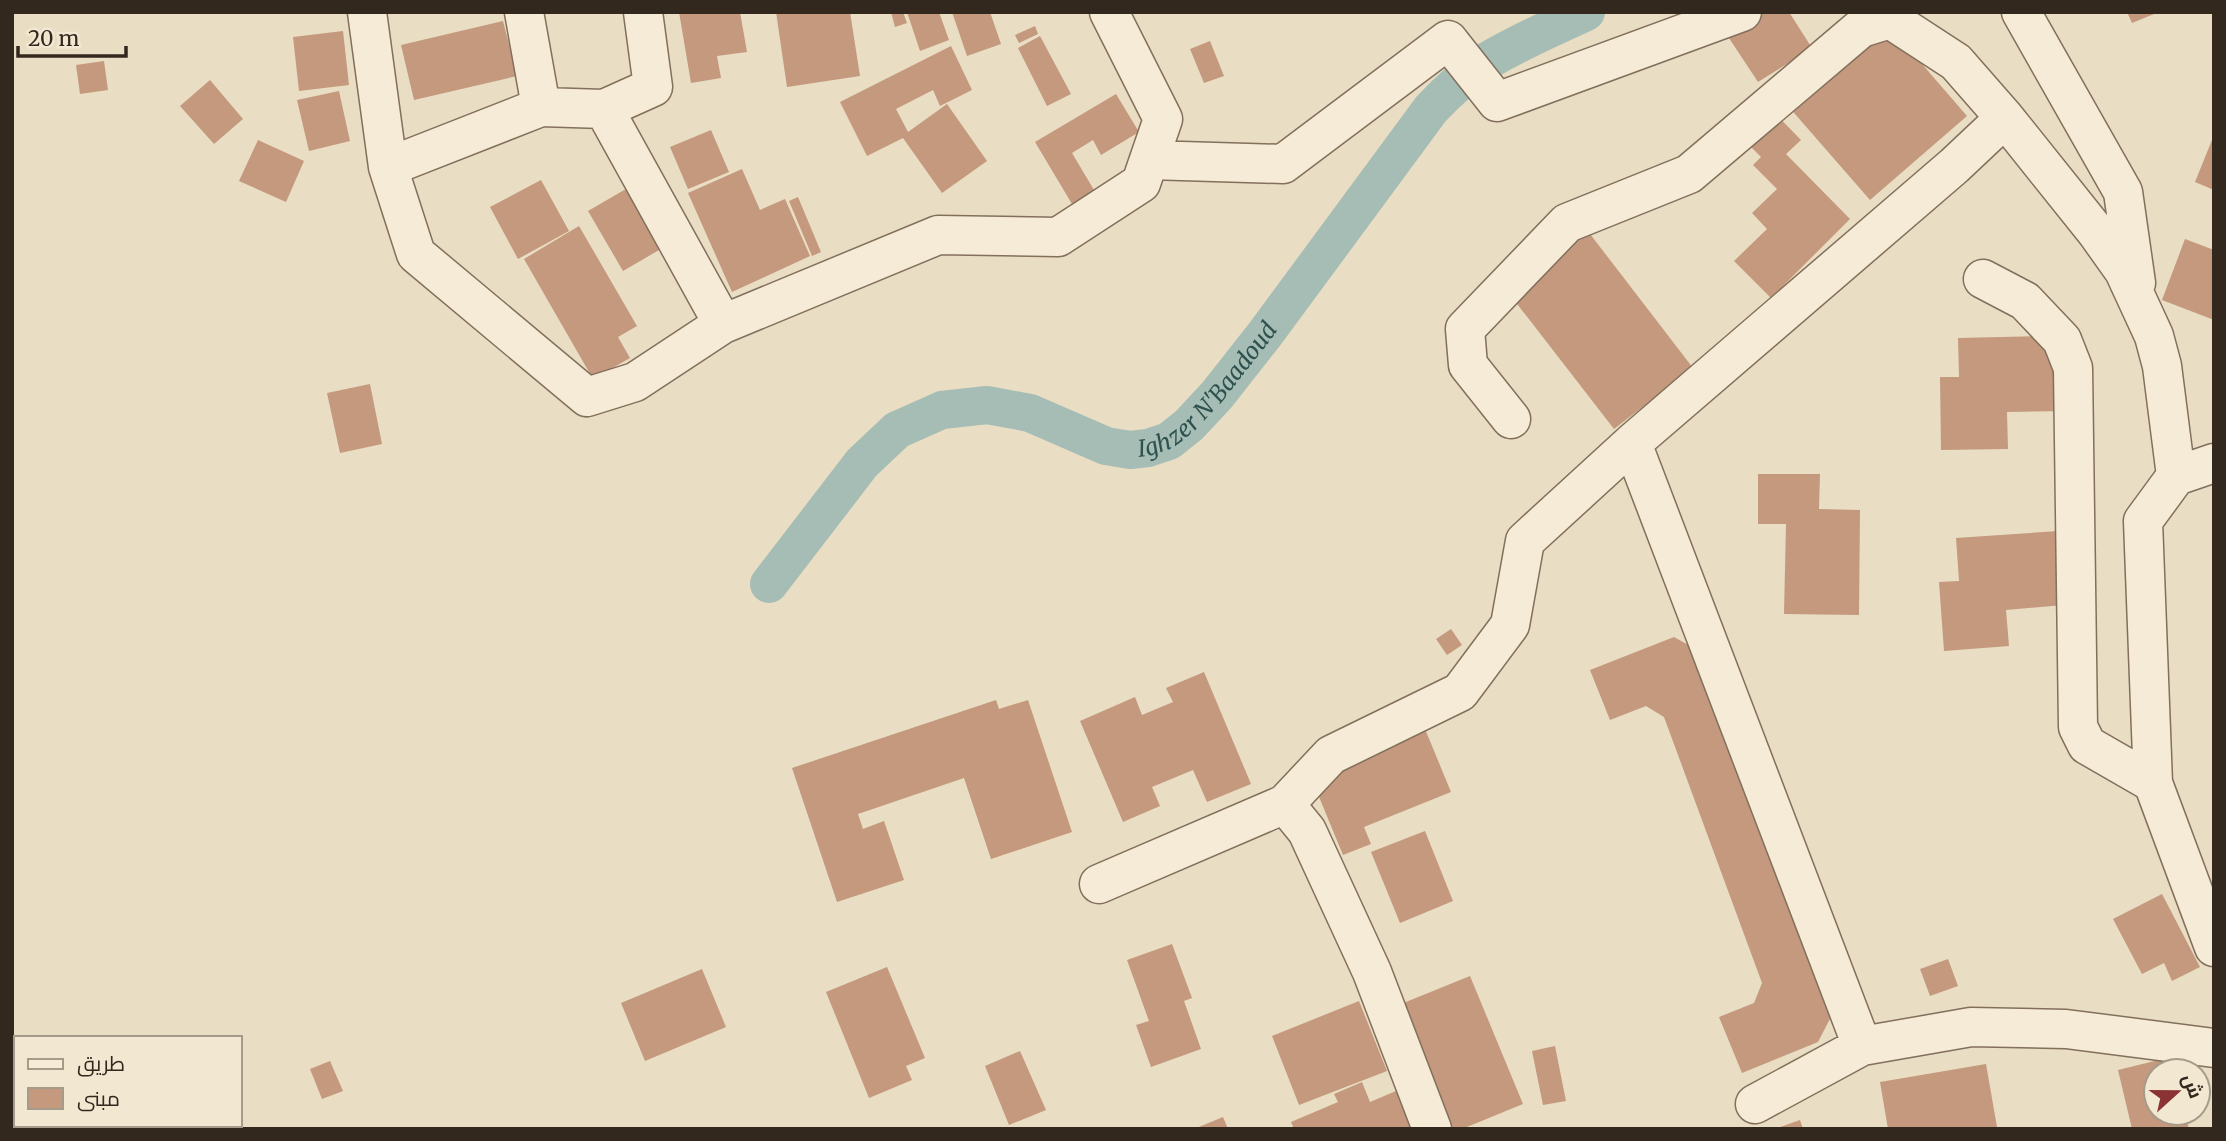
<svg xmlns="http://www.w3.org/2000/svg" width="2226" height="1141" viewBox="0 0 2226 1141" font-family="Merriweather,Cairo,serif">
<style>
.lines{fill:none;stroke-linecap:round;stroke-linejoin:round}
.canal{stroke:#a5bdb5;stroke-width:38}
.building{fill:#c4997d}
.minor-casing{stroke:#826f5c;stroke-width:41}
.minor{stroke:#f5ebd6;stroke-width:38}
.labels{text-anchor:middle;stroke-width:7;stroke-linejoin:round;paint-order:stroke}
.water-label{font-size:23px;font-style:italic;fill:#2f524f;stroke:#f2e8d2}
</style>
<rect width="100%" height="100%" fill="#e9ddc3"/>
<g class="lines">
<!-- canal -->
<path class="canal" id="s1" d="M769 584 862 463 897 430 942 410 987 405 1030 413 1106 446 1130 450 1148 448 1169 441 1189 425 1217 395 1265 334 1431 109C1447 92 1464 76 1484 63 1516 43 1552 28 1586 12"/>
</g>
<!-- building -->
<path class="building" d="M679 12H740L747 52 717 56 721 78 691 83Z
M776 12H850L860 76 787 87Z
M891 12H903L907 23 895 27Z
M907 12H939L949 40 920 51Z
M952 12H990L1001 44 967 56Z
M1762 12H1789L1812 48 1758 82 1727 35Z
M1877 12 1967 116 1870 200 1775 91Z
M2127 12H2159L2132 23Z
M503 21 517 76 414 100 401 45Z
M1035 26 1038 34 1019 43 1015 35Z
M343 31 349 85 299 91 293 37Z
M1040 36 1071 94 1047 106 1018 48Z
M1210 41 1224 76 1204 83 1190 49Z
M951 46 972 90 940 106 933 90 896 109 908 132 947 104 987 161 942 193 903 138 867 156 840 102Z
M104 61 108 90 80 94 76 65Z
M210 80 243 119 214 144 180 106Z
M339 91 350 141 309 151 297 100Z
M1116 94 1139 132 1101 155 1093 140 1072 153 1094 190 1072 204 1035 142Z
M1760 98 1801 140 1786 154 1850 219 1771 298 1734 261 1767 229 1752 213 1777 189 1753 165 1761 157 1731 127Z
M711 130 729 172 688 189 670 147Z
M2214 135V190L2195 182Z
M258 140 304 161 286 202 239 181Z
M742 169 760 210 785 199 810 256 732 292 688 193Z
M541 180 569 231 518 259 490 207Z
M631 186 666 246 623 271 588 211Z
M798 197 821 252 812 256 789 201Z
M1577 217 1693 368 1614 429 1497 278Z
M579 226 637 326 618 337 630 358 593 379 524 259Z
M2185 239 2214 250V320L2162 300Z
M2043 336 2044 351H2065L2066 411 2007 412 2008 449 1941 450 1940 377H1959L1958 338Z
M370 384 382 444 340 453 327 393Z
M1758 474H1820L1819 509 1860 510 1859 615 1784 614 1786 524H1758Z
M2058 531 2064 605 2006 610 2009 646 1944 651 1939 582 1959 581 1956 538Z
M1451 629 1462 645 1447 655 1436 639Z
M1674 637 1699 651 1834 1011 1818 1042 1742 1073 1719 1017 1754 1003 1762 983 1664 717 1646 706 1610 720 1590 670Z
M1204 672 1251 784 1207 802 1193 770 1152 787 1160 806 1123 822 1080 721 1135 697 1142 715 1173 702 1166 688Z
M996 700 999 709 1028 700 1072 832 991 859 964 778 858 814 863 829 884 821 904 880 837 902 792 768Z
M1425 729 1451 792 1364 827 1371 844 1343 855 1310 775Z
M1425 831 1453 901 1400 923 1371 852Z
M2162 894 2200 967 2172 981 2164 963 2142 974 2113 919Z
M1172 944 1192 998 1184 1001 1201 1049 1151 1067 1136 1025 1149 1021 1127 960Z
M1948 959 1958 986 1930 996 1920 969Z
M887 967 925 1058 906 1066 912 1080 869 1098 826 992Z
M702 969 726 1027 645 1061 621 1003Z
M1470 976 1523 1104 1462 1129H1446L1396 1006Z
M1359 1001 1387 1071 1299 1105 1272 1036Z
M1555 1046 1566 1101 1543 1105 1532 1051Z
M1020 1051 1046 1110 1009 1125 985 1066Z
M2171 1057 2175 1071H2156V1113H2185L2189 1129H2132L2118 1070Z
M330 1061 343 1091 322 1099 310 1069Z
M1986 1064 1997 1127 1888 1129 1880 1082Z
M1362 1082 1370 1102 1396 1091 1411 1129H1294L1291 1122 1338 1102 1334 1094Z
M1223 1117 1228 1129H1194Z
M1800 1120 1803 1129H1777V1128Z"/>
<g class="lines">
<defs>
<path id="minor" d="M367 12 388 167
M524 12 541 107
M643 12 653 87 604 109 541 107 388 167 416 254 587 397 635 382 723 324 938 235 1058 237 1141 183 1163 119 1109 12
M2021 12 2123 192 2136 283
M604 109 723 324
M1149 160 1283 164 1448 40 1497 102 1742 12
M1983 279 2025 301 2062 340 2073 368 2078 727 2087 745 2153 783
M1511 419 1468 365 1465 329 1567 223 1689 174 1861 28 1890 19 1956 62 2005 118 2097 233 2124 271 2154 336 2162 366 2176 476
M2214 463 2176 476 2143 521 2153 783 2214 947
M1285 804 1307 831 1372 972 1432 1129
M1099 884 1285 804 1331 755 1460 692 1510 625 1525 541 1632 443
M1862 1046 1632 443 1954 166 2005 118
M1755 1104 1862 1046 1971 1027 2066 1029 2214 1048"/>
</defs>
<!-- minor casing -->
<use href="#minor" class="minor-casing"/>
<!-- minor -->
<use href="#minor" class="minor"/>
</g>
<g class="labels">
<!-- water labels -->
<g class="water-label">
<text dy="8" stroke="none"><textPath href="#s1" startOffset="548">Ighzer N'Baadoud</textPath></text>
</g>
</g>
<!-- border -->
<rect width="2226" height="1141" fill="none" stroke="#33281e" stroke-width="28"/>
<!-- legend -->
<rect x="14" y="1036" width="228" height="91" fill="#f2e8d2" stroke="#a69b8a" stroke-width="2"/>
<rect x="28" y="1059" width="35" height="10" fill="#f5ebd6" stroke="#a69b8a" stroke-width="2"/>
<text x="77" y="1071" font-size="21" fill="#33281e">طريق</text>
<rect x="28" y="1088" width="35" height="21" fill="#c4997d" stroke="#a69b8a" stroke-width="2"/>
<text x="77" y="1106" font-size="21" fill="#33281e">مبنى</text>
<!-- north arrow -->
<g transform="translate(2177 1092) rotate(69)"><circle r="33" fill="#f2e8d2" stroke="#a69b8a" stroke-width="2"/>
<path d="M0-5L12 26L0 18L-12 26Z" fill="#8b3234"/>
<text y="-10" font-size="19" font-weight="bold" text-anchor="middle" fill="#33281e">ش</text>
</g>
<!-- scale -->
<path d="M18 46v10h108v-10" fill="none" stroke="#33281e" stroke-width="3.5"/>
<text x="28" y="46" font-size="21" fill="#33281e" stroke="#f2e8d2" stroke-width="5" paint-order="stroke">20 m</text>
</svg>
